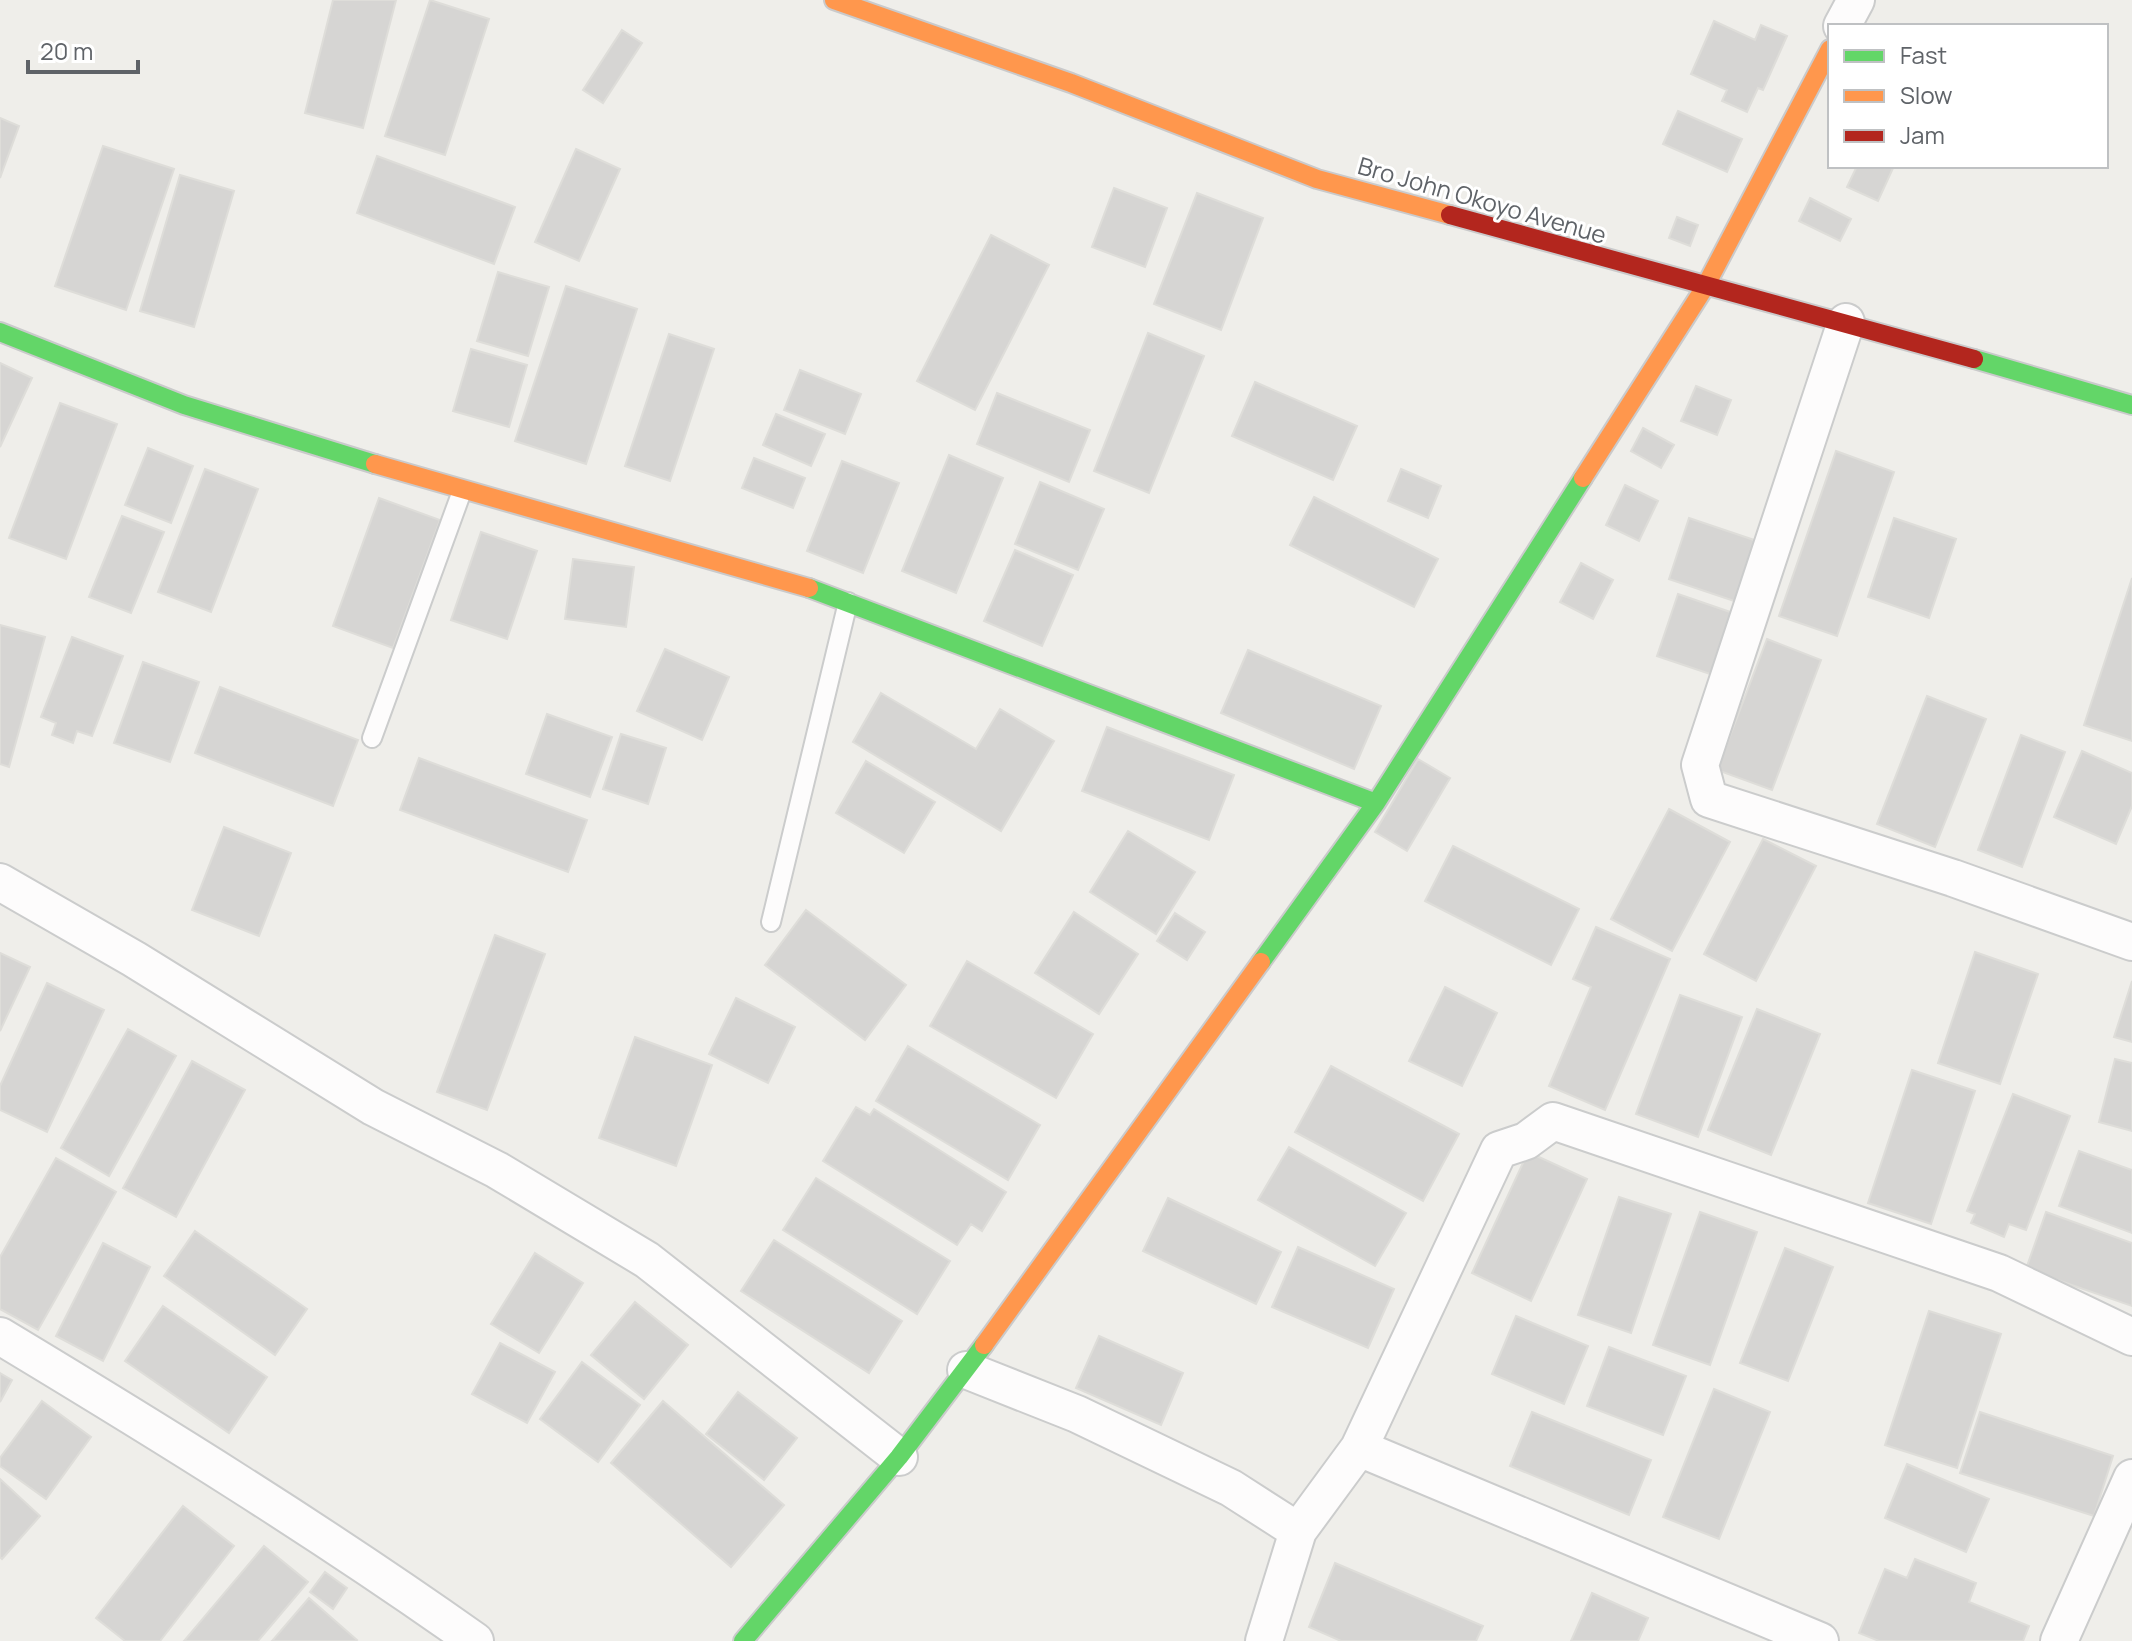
<svg xmlns="http://www.w3.org/2000/svg" width="2132" height="1641" viewBox="0 0 2132 1641" font-family="Manrope,sans-serif">
<style>
.building{fill:#d6d5d3;stroke:#deddd9;stroke-width:2}
.lines{fill:none;stroke-linecap:round;stroke-linejoin:round}
.lane-casing{stroke:#cbcccc;stroke-width:22}
.street-casing{stroke:#cbcccc;stroke-width:40}
.fast-casing{stroke:#cacacb;stroke-width:22}
.slow-casing{stroke:#cacacb;stroke-width:22}
.jam-casing{stroke:#cacacb;stroke-width:22}
.lane{stroke:#fdfcfc;stroke-width:18}
.street{stroke:#fdfcfc;stroke-width:36}
.fast{stroke:#63d668;stroke-width:18}
.slow{stroke:#ff974d;stroke-width:18}
.jam{stroke:#b3261e;stroke-width:18}
.labels{text-anchor:middle;stroke-width:6;stroke-linejoin:round;paint-order:stroke}
.street-label{font-size:24px;fill:#5f6368;stroke:#fff}
</style>
<rect width="100%" height="100%" fill="#efeeea"/>
<!-- building -->
<path class="building" d="M333 0H396L363 128 305 113Z
M430 0 489 19 445 155 385 136Z
M1714 21 1755 40 1761 25 1787 36 1763 90 1758 88 1747 112 1722 101 1727 90 1691 74Z
M622 30 642 43 603 103 583 90Z
M1678 111 1742 139 1727 172 1663 144Z
M0 118 19 126 0 178Z
M103 146 174 169 126 310 55 286Z
M576 149 620 169 579 261 535 242Z
M377 156 515 207 494 264 357 213Z
M1857 166H1894L1878 201 1847 187Z
M180 175 234 191 194 327 140 311Z
M1114 188 1167 208 1145 267 1092 247Z
M1197 193 1263 218 1221 330 1154 304Z
M1810 198 1851 219 1840 241 1799 221Z
M1677 217 1698 225 1690 246 1669 238Z
M991 235 1049 265 975 410 917 381Z
M498 272 549 287 528 356 477 341Z
M566 286 637 309 586 464 515 441Z
M1148 333 1204 356 1149 493 1094 471Z
M669 334 714 349 670 481 625 466Z
M471 349 527 365 509 427 453 411Z
M0 363 32 378 0 447Z
M800 370 861 394 845 434 784 410Z
M1255 382 1357 426 1333 480 1232 436Z
M1696 386 1731 400 1717 435 1681 421Z
M997 393 1090 430 1069 482 977 444Z
M60 403 117 424 66 559 9 538Z
M776 414 825 434 811 466 763 445Z
M1643 428 1674 445 1661 468 1631 451Z
M148 448 193 466 171 523 125 505Z
M1836 451 1894 472 1837 636 1779 616Z
M949 455 1003 478 956 593 902 571Z
M754 458 805 478 793 508 742 488Z
M842 461 899 483 863 573 807 551Z
M205 469 258 489 211 612 158 592Z
M1401 469 1441 486 1428 518 1388 501Z
M1040 482 1104 509 1078 570 1015 544Z
M1625 485 1658 501 1639 541 1606 525Z
M1314 497 1438 559 1414 607 1290 545Z
M379 498 440 520 393 648 333 626Z
M122 516 164 532 131 613 89 597Z
M1689 518 1760 542 1740 603 1669 579Z
M1894 518 1956 539 1929 618 1868 597Z
M481 532 537 551 507 639 451 620Z
M1015 550 1073 575 1042 646 984 621Z
M573 559 634 567 626 627 565 619Z
M1581 563 1613 580 1593 619 1560 602Z
M2132 578V741L2084 725Z
M1678 594 1736 614 1716 676 1657 656Z
M0 625 45 637 9 767 0 764Z
M72 637 123 656 92 736 77 731 73 743 52 735 56 723 41 717Z
M1767 639 1821 660 1772 790 1717 770Z
M665 649 729 677 702 740 637 711Z
M1248 650 1381 706 1354 769 1221 713Z
M143 662 199 682 170 762 114 743Z
M220 687 358 740 333 806 195 753Z
M881 693 976 749 1000 709 1054 741 1001 831 853 742Z
M1927 696 1986 719 1935 847 1877 824Z
M547 714 612 737 590 797 526 774Z
M1107 727 1234 775 1209 840 1082 791Z
M621 734 666 748 648 804 603 789Z
M2021 735 2065 752 2022 867 1978 850Z
M2082 751 2132 773V806L2116 844 2054 817Z
M419 758 587 820 568 872 400 810Z
M1418 759 1450 778 1407 851 1375 832Z
M866 761 935 802 904 853 836 813Z
M1669 809 1730 842 1672 951 1611 919Z
M224 827 291 853 259 936 192 910Z
M1128 831 1195 872 1156 934 1090 892Z
M1763 839 1816 866 1756 981 1704 954Z
M1453 846 1579 909 1551 965 1425 901Z
M806 910 906 985 865 1040 765 965Z
M1074 912 1138 954 1099 1014 1035 973Z
M1175 913 1205 932 1187 960 1157 941Z
M1596 927 1670 959 1605 1110 1549 1086 1591 987 1573 979Z
M495 935 545 954 487 1110 437 1092Z
M1975 952 2038 974 2000 1084 1938 1063Z
M0 953 30 967 0 1031Z
M967 961 1093 1034 1056 1098 930 1026Z
M2132 981V1042L2114 1037Z
M47 983 104 1010 47 1132 0 1110V1086Z
M1445 987 1497 1013 1462 1086 1409 1061Z
M1680 995 1742 1017 1698 1137 1636 1114Z
M736 998 795 1027 768 1083 709 1054Z
M1757 1009 1820 1034 1771 1155 1708 1130Z
M128 1029 176 1056 109 1176 61 1148Z
M635 1037 712 1065 676 1166 599 1138Z
M908 1046 1040 1125 1008 1180 876 1101Z
M2115 1059 2132 1063V1131L2099 1122Z
M192 1061 245 1090 176 1217 123 1188Z
M1331 1066 1459 1134 1423 1201 1295 1132Z
M1912 1070 1975 1091 1931 1224 1868 1203Z
M2013 1094 2070 1116 2026 1230 2009 1224 2004 1237 1971 1223 1975 1214 1967 1211Z
M856 1107 870 1115 874 1109 1006 1192 982 1231 971 1224 957 1245 823 1161Z
M1289 1147 1406 1213 1375 1266 1258 1200Z
M2079 1151 2132 1170V1233L2059 1206Z
M1528 1152 1587 1179 1531 1301 1472 1273Z
M56 1158 116 1192 38 1330 0 1309V1257Z
M816 1178 950 1261 917 1314 783 1230Z
M1619 1197 1671 1214 1631 1333 1578 1315Z
M1168 1198 1281 1252 1256 1304 1143 1251Z
M1700 1212 1757 1232 1710 1365 1653 1345Z
M2046 1212 2132 1243V1306L2026 1269Z
M195 1231 307 1309 275 1355 164 1276Z
M774 1240 902 1321 869 1373 741 1291Z
M103 1243 150 1267 103 1361 56 1336Z
M1298 1247 1394 1289 1368 1348 1272 1307Z
M1785 1248 1833 1267 1788 1381 1740 1363Z
M535 1253 583 1283 539 1353 491 1324Z
M635 1302 688 1345 644 1399 591 1355Z
M163 1306 267 1377 229 1433 125 1361Z
M1929 1311 2001 1334 1957 1468 1885 1445Z
M1516 1316 1588 1346 1564 1404 1492 1374Z
M1099 1336 1183 1373 1161 1425 1076 1388Z
M500 1343 555 1372 527 1423 472 1394Z
M1609 1347 1686 1376 1663 1435 1587 1406Z
M582 1362 640 1405 598 1462 540 1419Z
M0 1373 12 1380 0 1402Z
M1714 1389 1770 1412 1719 1539 1663 1517Z
M738 1392 797 1438 764 1480 706 1434Z
M42 1401 91 1437 46 1499 0 1466V1458Z
M663 1401 784 1505 731 1567 611 1463Z
M1532 1412 1651 1460 1629 1515 1510 1466Z
M1980 1412 2113 1456 2094 1516 1960 1473Z
M1907 1464 1989 1499 1966 1552 1885 1518Z
M0 1479 40 1516 2 1559 0 1557Z
M183 1506 234 1546 160 1641H125L96 1618Z
M264 1546 308 1582 258 1641H184Z
M1915 1559 1976 1583 1969 1602 2029 1626 2023 1641H1879L1859 1633 1885 1569 1907 1578Z
M1335 1563 1483 1626 1476 1641H1341L1309 1627Z
M325 1572 347 1588 333 1609 310 1592Z
M1592 1593 1648 1618 1638 1641H1571Z
M309 1598 357 1640 356 1641H272Z"/>
<g class="lines">
<defs>
<path id="lane" d="M372 738 462 491
M771 922 848 602"/>
<path id="street" d="M1842 26 1856 0
M1846 322 1700 765 1709 799 1953 878 2132 942
M0 882 134 959 373 1107 497 1170 647 1260 899 1457
M0 1336C161 1433 321 1532 475 1641
M966 1370 1077 1414 1231 1488 1298 1531
M1359 1448 1820 1641
M1264 1641 1298 1531 1359 1448 1499 1150 1526 1141 1553 1121 1999 1273 2132 1337
M2059 1641 2132 1478"/>
<path id="fast" d="M0 332 184 405 375 464
M1974 359 2132 405
M809 588 1376 803
M1261 962 1376 803 1583 478
M743 1641 899 1457 984 1345"/>
<path id="slow" d="M834 0 1071 83 1317 179 1450 215
M375 464 809 588
M1583 478 1705 287 1830 49
M984 1345 1261 962"/>
<path id="jam" d="M1450 215 1974 359"/>
</defs>
<!-- lane casing -->
<use href="#lane" class="lane-casing"/>
<!-- street casing -->
<use href="#street" class="street-casing"/>
<!-- fast casing -->
<use href="#fast" class="fast-casing"/>
<!-- slow casing -->
<use href="#slow" class="slow-casing"/>
<!-- jam casing -->
<use href="#jam" class="jam-casing"/>
<!-- lane -->
<use href="#lane" class="lane"/>
<!-- street -->
<use href="#street" class="street"/>
<!-- fast -->
<use href="#fast" class="fast"/>
<!-- slow -->
<use href="#slow" class="slow"/>
<!-- jam -->
<use href="#jam" class="jam"/>
</g>
<g class="labels">
<!-- street labels -->
<g class="street-label">
<text transform="translate(1482 201) rotate(16)" y="8">Bro John Okoyo Avenue</text>
</g>
</g>
<!-- legend -->
<rect x="1828" y="24" width="280" height="144" fill="#ffffff" stroke="#bfc1c3" stroke-width="2"/>
<rect x="1844" y="50" width="40" height="12" fill="#63d668" stroke="#bfc1c3" stroke-width="2"/>
<text x="1900" y="64" font-size="24" fill="#5f6368">Fast</text>
<rect x="1844" y="90" width="40" height="12" fill="#ff974d" stroke="#bfc1c3" stroke-width="2"/>
<text x="1900" y="104" font-size="24" fill="#5f6368">Slow</text>
<rect x="1844" y="130" width="40" height="12" fill="#b3261e" stroke="#bfc1c3" stroke-width="2"/>
<text x="1900" y="144" font-size="24" fill="#5f6368">Jam</text>
<!-- scale -->
<path d="M28 60v12h110v-12" fill="none" stroke="#5f6368" stroke-width="4"/>
<text x="40" y="60" font-size="24" fill="#5f6368" stroke="#ffffff" stroke-width="6" paint-order="stroke">20 m</text>
</svg>
